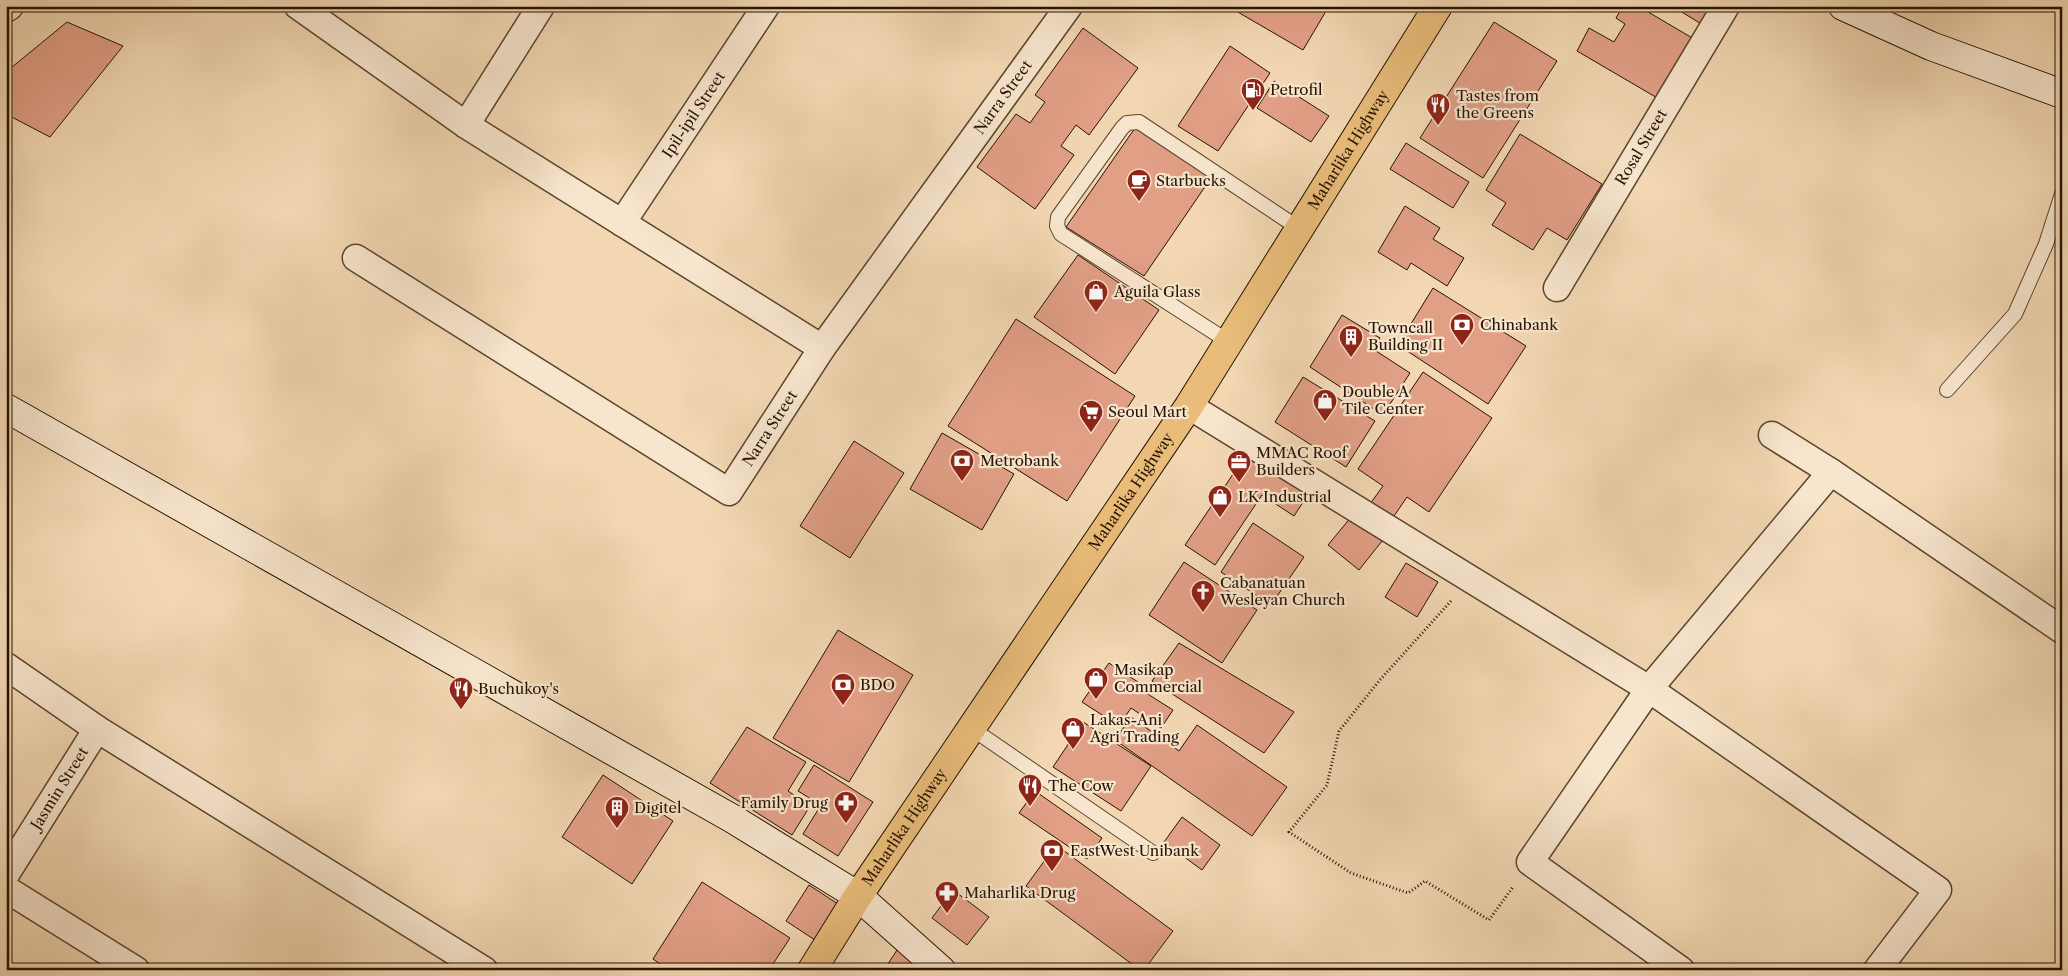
<svg xmlns="http://www.w3.org/2000/svg" width="2068" height="976" viewBox="0 0 2068 976" font-family="'Libre Caslon Text',serif">
<style>
.building{fill:#e19f86;stroke:#261301}
.lines{fill:none;stroke-linecap:round;stroke-linejoin:round}
.lane-casing{stroke:#59442d;stroke-width:16}
.street-casing{stroke:#59442d;stroke-width:29}
.secondary-casing{stroke:#261301;stroke-width:30}
.primary-casing{stroke:#261301;stroke-width:30}
.path{stroke:#261301;stroke-width:3;stroke-dasharray:1 2.5;stroke-linecap:butt}
.lane{stroke:#f7e5cd;stroke-width:14}
.street{stroke:#f7e5cd;stroke-width:26}
.secondary{stroke:#f7e5cd;stroke-width:28}
.primary{stroke:#e9bc79;stroke-width:28}
.labels{text-anchor:middle;stroke-width:4.5;stroke-linejoin:round;paint-order:stroke}
.poi-label{font-size:15px;fill:#261301;stroke:#f7e5cd;text-anchor:start}
.street-label{font-size:15px;fill:#261301;stroke:#f7e5cd}
</style>
<rect width="100%" height="100%" fill="#f2d7b2"/>
<filter id="stains"><feTurbulence type="fractalNoise" baseFrequency=".004" numOctaves="4"/><feColorMatrix values="0 0 0 0 .2 0 0 0 0 .09 0 0 0 0 .02 0 0 0 .5 -.17"/></filter>
<radialGradient id="worn" r=".72"><stop offset=".6" stop-color="#630" stop-opacity="0"/><stop offset="1" stop-color="#630" stop-opacity=".3"/></radialGradient>
<!-- building -->
<path class="building" d="M1239 6H1329L1303 50 1236 11Z
M1623 6H1638L1694 39 1659 99 1577 51 1589 28 1614 42 1625 24 1616 18Z
M1672 6H1714L1703 25Z
M67 22 123 46 50 137 6 114V72Z
M1494 22 1557 61 1483 178 1420 138Z
M1083 28 1138 68 1089 135 1076 125 1061 146 1074 155 1035 209 977 167 1016 114 1030 123 1045 102 1035 95Z
M1230 46 1270 73 1218 151 1178 126Z
M1274 81 1329 116 1311 142 1257 108Z
M1135 128 1211 178 1144 276 1066 227Z
M1520 134 1602 184 1567 240 1547 228 1533 250 1492 225 1506 203 1486 190Z
M1406 143 1469 182 1453 208 1390 169Z
M1405 206 1440 228 1433 239 1464 258 1447 286 1411 263 1407 270 1378 252Z
M1078 255 1159 310 1115 374 1034 317Z
M1433 288 1526 346 1488 404 1398 345Z
M1342 315 1380 338 1373 349 1410 373 1383 415 1310 367Z
M1016 319 1135 396 1067 501 948 426Z
M1423 372 1492 418 1429 512 1407 497 1392 519 1370 504 1383 486 1358 469Z
M1303 377 1375 421 1346 467 1275 422Z
M942 433 1014 474 982 530 910 489Z
M854 441 904 473 850 558 800 526Z
M1248 452 1309 493 1294 516 1262 495 1215 565 1185 545Z
M1352 516 1382 541 1359 570 1328 545Z
M1253 523 1304 557 1271 605 1221 572Z
M1184 562 1257 610 1222 663 1149 615Z
M1406 563 1438 582 1417 617 1385 597Z
M838 630 913 675 849 782 773 738Z
M1179 643 1294 712 1264 753 1152 681Z
M1109 663 1138 682 1135 686 1173 710 1161 728 1131 708 1119 726 1082 702Z
M1131 717 1179 751 1197 725 1287 787 1252 836 1115 740Z
M1083 722 1151 766 1121 811 1053 767Z
M747 727 806 762 788 791 810 806 792 835 710 783Z
M814 765 873 802 838 856 803 834 821 805 798 791Z
M603 775 673 821 632 884 562 837Z
M1035 791 1102 838 1087 859 1019 813Z
M1182 817 1220 845 1202 870 1164 842Z
M1056 845 1173 931 1144 970H1140L1026 886Z
M702 882 790 938 769 970H669L653 959Z
M809 885 841 906 818 942 786 921Z
M953 890 989 917 967 945 932 918Z
M897 950 928 970H884Z"/>
<g class="lines">
<defs>
<path id="lane" d="M1229 342 1061 234 1057 226 1058 217 1122 128 1127 123 1139 122 1300 229
M1947 390 2015 314 2046 244 2062 194
M971 728 1153 853"/>
<g id="street">
<path d="M298 6 466 125 822 348"/>
<path d="M466 125 541 6"/>
<path id="s1" d="M622 223 766 6"/>
<path id="s2" d="M356 258 729 492 822 348 1069 6"/>
<path id="s3" d="M1557 288 1726 6"/>
<path d="M1189 406 1649 689 1938 890 1877 970"/>
<path d="M1772 435 1831 472 2062 630"/>
<path d="M6 666 97 729 484 970"/>
<path id="s4" d="M6 874 97 729"/>
<path d="M6 889 136 970"/>
<path d="M1681 970 1530 862 1649 689 1831 472"/>
</g>
<path id="secondary" d="M1843 6 1931 46 2062 94
M6 8 9 6
M6 408 733 819 858 896 941 970"/>
<g id="primary">
<path id="s5" d="M812 970 858 896 1189 406 1438 6"/>
</g>
</defs>
<!-- lane casing -->
<use href="#lane" class="lane-casing"/>
<!-- street casing -->
<use href="#street" class="street-casing"/>
<!-- secondary casing -->
<use href="#secondary" class="secondary-casing"/>
<!-- primary casing -->
<use href="#primary" class="primary-casing"/>
<!-- path -->
<path class="path" d="M1451 601 1379 681 1339 731 1327 785 1289 832 1351 873 1408 893 1425 881 1489 920 1513 887"/>
<!-- lane -->
<use href="#lane" class="lane"/>
<!-- street -->
<use href="#street" class="street"/>
<!-- secondary -->
<use href="#secondary" class="secondary"/>
<!-- primary -->
<use href="#primary" class="primary"/>
</g>
<!-- icons -->
<defs>
<symbol id="fuel-pin" viewBox="-11 -11 22 30"><path d="M0 17L-7.5 6A9.5 9.5 0 1 1 7.5 6Z" fill="#8f2418" stroke="#f7e5cd"/><path d="M-5.5-6h7V0h2V4h1.3V-2.5L3-4.5l.8-.8L6-3V5H2.5V1h-1V6h-7ZM-4.2-4.7v3.2H.2V-4.7Z" fill="#fff"/></symbol>
<symbol id="restaurant-pin" viewBox="-11 -11 22 30"><path d="M0 17L-7.5 6A9.5 9.5 0 1 1 7.5 6Z" fill="#8f2418" stroke="#f7e5cd"/><path d="M-5-6h1v4h1v-4h1v4h1v-4h1v5L-1.5 .5V6h-2V.5L-5-1ZM5-6V6H3V1.5H1.5Q1.5-4 5-6Z" fill="#fff"/></symbol>
<symbol id="cafe-pin" viewBox="-11 -11 22 30"><path d="M0 17L-7.5 6A9.5 9.5 0 1 1 7.5 6Z" fill="#8f2418" stroke="#f7e5cd"/><path d="M-5.5-4.5H6V0H3Q3 3.5 0 3.5H-2.5Q-5.5 3.5-5.5 0ZM3-3.2v2h1.7v-2ZM-6 4.5H4V6H-6Z" fill="#fff"/></symbol>
<symbol id="shop-pin" viewBox="-11 -11 22 30"><path d="M0 17L-7.5 6A9.5 9.5 0 1 1 7.5 6Z" fill="#8f2418" stroke="#f7e5cd"/><path d="M-5-2.5h2.3a2.7 3.5 0 0 1 5.4 0H5L5.5 6h-11ZM-1.5-2.5h3a1.5 2.3 0 0 0-3 0Z" fill="#fff"/></symbol>
<symbol id="bank-pin" viewBox="-11 -11 22 30"><path d="M0 17L-7.5 6A9.5 9.5 0 1 1 7.5 6Z" fill="#8f2418" stroke="#f7e5cd"/><path d="M-6-4H6V4H-6ZM0-2.3a2.3 2.3 0 1 0 0 4.6a2.3 2.3 0 1 0 0-4.6Z" fill="#fff"/></symbol>
<symbol id="building-pin" viewBox="-11 -11 22 30"><path d="M0 17L-7.5 6A9.5 9.5 0 1 1 7.5 6Z" fill="#8f2418" stroke="#f7e5cd"/><path d="M-4-6H4V6H1V3H-1V6H-4ZM-2.5-4.3h1.7v1.8h-1.7ZM.8-4.3h1.7v1.8H.8ZM-2.5-1h1.7V.8h-1.7ZM.8-1h1.7V.8H.8Z" fill="#fff"/></symbol>
<symbol id="supermarket-pin" viewBox="-11 -11 22 30"><path d="M0 17L-7.5 6A9.5 9.5 0 1 1 7.5 6Z" fill="#8f2418" stroke="#f7e5cd"/><path d="M-6-5.5h2.5l.6 2H6L4.5 2H-2.5L-4.4-4H-6ZM-1.5 3.2a1.3 1.3 0 1 0 .1 0ZM3 3.2a1.3 1.3 0 1 0 .1 0Z" fill="#fff"/></symbol>
<symbol id="office-pin" viewBox="-11 -11 22 30"><path d="M0 17L-7.5 6A9.5 9.5 0 1 1 7.5 6Z" fill="#8f2418" stroke="#f7e5cd"/><path d="M-6-3h4V-5.5h4V-3h4V5H-6ZM-1-4.5V-3h2v-1.5ZM-6 0V1H6V0Z" fill="#fff"/></symbol>
<symbol id="church-pin" viewBox="-11 -11 22 30"><path d="M0 17L-7.5 6A9.5 9.5 0 1 1 7.5 6Z" fill="#8f2418" stroke="#f7e5cd"/><path d="M-1.2-6h2.4v3.5h3.3v2.4h-3.3V6h-2.4V-.1h-3.3v-2.4h3.3Z" fill="#fff"/></symbol>
<symbol id="pharmacy-pin" viewBox="-11 -11 22 30"><path d="M0 17L-7.5 6A9.5 9.5 0 1 1 7.5 6Z" fill="#8f2418" stroke="#f7e5cd"/><path d="M-2-6h4v4h4v4h-4v4h-4v-4h-4v-4h4Z" fill="#fff"/></symbol>
</defs>
<g fill-rule="evenodd">
<use href="#fuel-pin" x="1239" y="76" width="28" height="38"/>
<use href="#restaurant-pin" x="1424" y="91" width="28" height="38"/>
<use href="#cafe-pin" x="1125" y="167" width="28" height="38"/>
<use href="#shop-pin" x="1082" y="278" width="28" height="38"/>
<use href="#bank-pin" x="1448" y="311" width="28" height="38"/>
<use href="#building-pin" x="1337" y="323" width="28" height="38"/>
<use href="#shop-pin" x="1311" y="387" width="28" height="38"/>
<use href="#supermarket-pin" x="1077" y="398" width="28" height="38"/>
<use href="#bank-pin" x="948" y="447" width="28" height="38"/>
<use href="#office-pin" x="1225" y="448" width="28" height="38"/>
<use href="#shop-pin" x="1206" y="483" width="28" height="38"/>
<use href="#church-pin" x="1189" y="578" width="28" height="38"/>
<use href="#shop-pin" x="1082" y="665" width="28" height="38"/>
<use href="#bank-pin" x="829" y="671" width="28" height="38"/>
<use href="#restaurant-pin" x="447" y="675" width="28" height="38"/>
<use href="#shop-pin" x="1059" y="715" width="28" height="38"/>
<use href="#restaurant-pin" x="1016" y="772" width="28" height="38"/>
<use href="#pharmacy-pin" x="832" y="789" width="28" height="38"/>
<use href="#building-pin" x="603" y="794" width="28" height="38"/>
<use href="#bank-pin" x="1038" y="837" width="28" height="38"/>
<use href="#pharmacy-pin" x="933" y="879" width="28" height="38"/>
</g>
<g class="labels">
<!-- poi labels -->
<g class="poi-label">
<text x="1270" y="95">Petrofil</text>
<text x="1456" y="101">Tastes from<tspan x="1456" dy="17">the Greens</tspan></text>
<text x="1156" y="186">Starbucks</text>
<text x="1114" y="297">Aguila Glass</text>
<text x="1480" y="330">Chinabank</text>
<text x="1368" y="333">Towncall<tspan x="1368" dy="17">Building II</tspan></text>
<text x="1342" y="397">Double A<tspan x="1342" dy="17">Tile Center</tspan></text>
<text x="1108" y="417">Seoul Mart</text>
<text x="1256" y="458">MMAC Roof<tspan x="1256" dy="17">Builders</tspan></text>
<text x="980" y="466">Metrobank</text>
<text x="1238" y="502">LK Industrial</text>
<text x="1220" y="588">Cabanatuan<tspan x="1220" dy="17">Wesleyan Church</tspan></text>
<text x="1114" y="675">Masikap<tspan x="1114" dy="17">Commercial</tspan></text>
<text x="860" y="690">BDO</text>
<text x="478" y="694">Buchukoy's</text>
<text x="1090" y="725">Lakas-Ani<tspan x="1090" dy="17">Agri Trading</tspan></text>
<text x="1048" y="791">The Cow</text>
<text x="828" y="808" text-anchor="end">Family Drug</text>
<text x="634" y="813">Digitel</text>
<text x="1070" y="856">EastWest Unibank</text>
<text x="964" y="898">Maharlika Drug</text>
</g>
<!-- street labels -->
<g class="street-label">
<text dy="5" stroke="none"><textPath href="#s2" startOffset="921">Narra Street</textPath></text>
<text dy="5" stroke="none"><textPath href="#s1" startOffset="130">Ipil-ipil Street</textPath></text>
<text dy="5" stroke="none"><textPath href="#s3" startOffset="164">Rosal Street</textPath></text>
<text dy="5" stroke="none"><textPath href="#s5" startOffset="980">Maharlika Highway</textPath></text>
<text dy="5" stroke="none"><textPath href="#s2" startOffset="516">Narra Street</textPath></text>
<text dy="5" stroke="none"><textPath href="#s5" startOffset="575">Maharlika Highway</textPath></text>
<text dy="5" stroke="none"><textPath href="#s4" startOffset="101">Jasmin Street</textPath></text>
<text dy="5" stroke="none"><textPath href="#s5" startOffset="170">Maharlika Highway</textPath></text>
</g>
</g>
<!-- margin -->
<rect width="2068" height="976" fill="none" stroke="#f2d7b2" stroke-width="25"/>
<rect x="8" y="8" width="2053" height="961" fill="none" stroke="#261301" stroke-width="2.5"/>
<rect x="12" y="12" width="2043" height="951" fill="none" stroke="#261301"/>
<rect width="100%" height="100%" filter="url(#stains)"/>
<rect width="100%" height="100%" fill="url(#worn)"/>
</svg>
